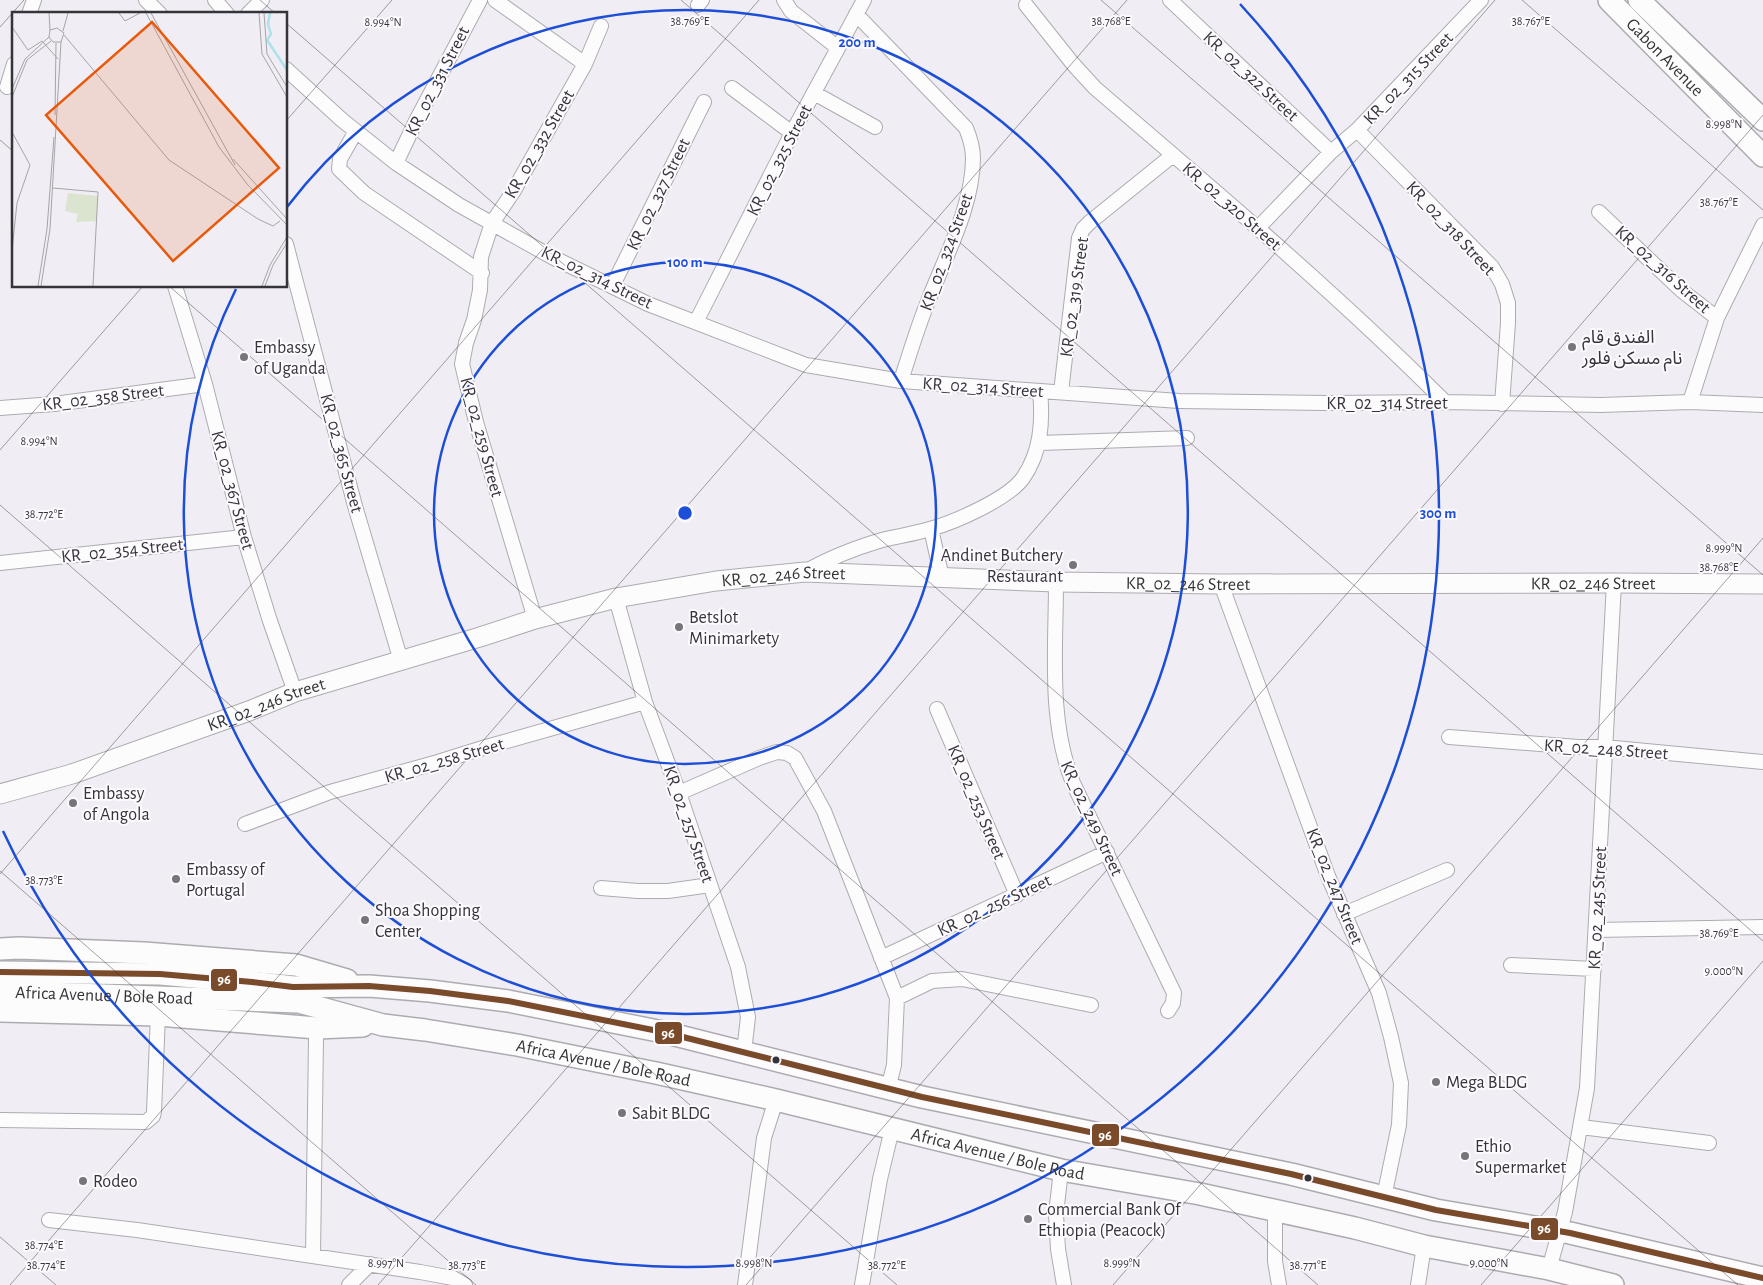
<svg xmlns="http://www.w3.org/2000/svg" width="1763" height="1285" viewBox="0 0 1763 1285" font-family="'Alegreya Sans','Noto Sans Arabic',sans-serif">
<style>
.lines{fill:none;stroke-linecap:round;stroke-linejoin:round}
.street-casing{stroke:#adabb0;stroke-width:16}
.secondary-casing{stroke:#adabb0;stroke-width:21}
.primary-casing{stroke:#adabb0;stroke-width:24}
.street{stroke:#fdfcfd;stroke-width:14}
.secondary{stroke:#fdfcfd;stroke-width:19}
.primary{stroke:#fdfcfd;stroke-width:21}
.bus-1-casing{stroke:#fcfaff;stroke-width:10}
.bus-1{stroke:#7a4b2a;stroke-width:6}
.ticks{fill:none;stroke:#353438;stroke-width:1;stroke-opacity:0.45}
.ring{fill:none;stroke:#1d4ed8;stroke-width:2.5}
.poi-dot{fill:#76757a;stroke:#fcfaff;stroke-width:2}
.bus-dot{fill:#353438;stroke:#fcfaff;stroke-width:2}
.labels{text-anchor:middle;stroke-width:4;stroke-linejoin:round;paint-order:stroke}
.street-label{font-size:18px;fill:#353438;stroke:#fcfaff}
.poi-label{font-size:18px;fill:#353438;stroke:#fcfaff;text-anchor:start}
.inset-river{fill:none;stroke:#ade2ec;stroke-width:2.5}
.inset-road{fill:none;stroke:#a5a4a9;stroke-width:1}
.view{fill:#e8590c;fill-opacity:0.15;stroke:#e8590c;stroke-width:2.5}
.inset-edge{fill:none;stroke:#353438;stroke-width:2.5}
.ticks-label{font-size:12px;text-anchor:middle;fill:#353438;stroke:#fcfaff;stroke-width:4;stroke-linejoin:round;paint-order:stroke}
.centre{fill:#1d4ed8;stroke:#fcfaff;stroke-width:2.5}
.ring-label{font-size:15px;text-anchor:middle;font-weight:bold;fill:#1d4ed8;stroke:#fcfaff;stroke-width:4;stroke-linejoin:round;paint-order:stroke}
.line-badge{stroke:#fcfaff;stroke-width:2}
.badge-label{font-size:14px;text-anchor:middle;font-weight:bold;fill:#fff}
</style>
<rect width="100%" height="100%" fill="#f0eef4"/>
<g class="lines">
<defs>
<path id="street" d="M146 0 160 14
M215 0 227 14
M495 0 585 64
M784 0 791 11 838 48
M1170 0 1331 152
M698 5 702 0
M1026 5 1073 64 1095 88C1214 190 1334 291 1445 402
M29 14 34 0
M248 14 262 0
M856 14 966 128C970 138 973 148 973 158 973 207 944 259 927 304 917 329 909 355 901 381
M286 69 342 120 396 163 459 205 552 257 648 304 806 365 901 381 1179 401 1326 403 1445 402 1601 405 1690 402 1763 405
M7 87 14 64
M732 88 792 133
M814 93 875 127
M1357 130 1492 267 1502 284 1508 303V323L1502 404
M356 131 340 159 339 169 364 193 482 273
M396 163 417 119 480 0
M1599 212 1681 290 1717 318 1763 225
M1258 228 1331 152 1357 130 1481 0
M286 244 355 506 401 661
M613 285 704 102
M175 286 205 384 244 537 270 621 295 692
M696 322 792 133 864 0
M1061 392 1079 238 1083 229 1090 222 1173 155
M1690 402 1717 318
M0 408 54 404 205 384
M1039 443 1187 438
M931 529 942 578
M0 563 244 537
M805 572C829 558 855 548 882 540 898 536 914 534 930 529 955 522 1008 499 1023 478 1041 452 1043 422 1040 391
M1056 582C1056 649 1048 720 1073 783L1174 993 1173 1003 1168 1011
M1221 584 1328 876 1379 993 1391 1037 1401 1083 1399 1125 1384 1197
M616 598 645 702 679 793 738 967 748 1017 744 1052
M535 619 476 422 462 364 466 343 474 320 480 290 481 257 492 223 513 192 585 64 601 26
M937 709 1017 895
M1449 737 1578 747H1604L1763 762
M679 793 759 758 777 752 787 753 795 758 824 811 897 998 894 1065 888 1089
M245 824 330 792 438 762 486 747 645 702
M601 888 638 891H668L710 885
M1344 914 1447 870
M1596 930 1763 927
M881 958 1107 852
M1511 965 1594 969
M897 998 932 981 962 979 1091 1005
M0 1120 146 1122 153 1116 154 1112 158 1015
M1581 1127 1709 1143
M1061 1170 1056 1214 1058 1249 1064 1285
M1275 1211V1261L1279 1285
M49 1220 137 1230 420 1272 453 1278 465 1285
M313 1256 316 1038 317 1028
M1549 1269 1565 1212 1587 1088 1614 583
M349 1285 370 1264
M745 1285 764 1138 776 1100
M862 1285 880 1179 892 1129
M1418 1285 1424 1246"/>
<g id="secondary">
<path id="s1" d="M0 794 72 774 249 711 295 692 480 637 535 619 616 598 716 581 805 572 1056 582 1221 584 1614 583 1763 584"/>
</g>
<g id="primary">
<path id="s2" d="M1609 0 1763 156"/>
<path d="M1639 0 1763 120"/>
<path d="M0 949 19 948 144 953 296 965 347 980"/>
<path d="M0 972 160 974 252 982 293 987 369 986 430 991 508 1001 663 1032 922 1097 1291 1174 1436 1210 1570 1233 1763 1278"/>
<path id="s3" d="M0 992H18L299 1002 383 1025 425 1030 517 1045 656 1073 776 1100 1061 1170 1200 1194 1355 1228 1424 1246 1549 1269 1613 1285"/>
<path d="M0 1011 158 1015 317 1028 363 1026"/>
</g>
</defs>
<!-- street casing -->
<use href="#street" class="street-casing"/>
<!-- secondary casing -->
<use href="#secondary" class="secondary-casing"/>
<!-- primary casing -->
<use href="#primary" class="primary-casing"/>
<!-- street -->
<use href="#street" class="street"/>
<!-- secondary -->
<use href="#secondary" class="secondary"/>
<!-- primary -->
<use href="#primary" class="primary"/>
<defs>
<path id="bus-1" d="M0 972 160 974 252 982 293 987 369 986 430 991 508 1001 663 1032 922 1097 1291 1174 1436 1210 1570 1233 1763 1278"/>
</defs>
<!-- bus-1 casing -->
<use href="#bus-1" class="bus-1-casing"/>
<!-- bus-1 -->
<use href="#bus-1" class="bus-1"/>
</g>
<!-- ticks -->
<path class="ticks" d="M260 0 276 14M681 0 1763 941M1101 0 1763 575M1522 0 1763 210M286 23 1738 1285M0 27 24 0M286 121 392 0M0 140 14 152M169 286 1318 1285M0 450 143 286M0 505 897 1285M0 871 476 1285M0 874 759 0M0 1237 56 1285M10 1285 1127 0M378 1285 1495 0M746 1285 1763 115M1113 1285 1763 538M1481 1285 1763 961"/>
<!-- distance rings -->
<g class="ring">
<circle cx="685" cy="513" r="251"/>
<path d="M287 207A502 502 0 1 1 236 289"/>
<path d="M1240 4A753 753 0 1 1 3 831"/>
</g>
<!-- markers -->
<g class="poi-dot">
<circle cx="1572" cy="347" r="5"/>
<circle cx="244" cy="357" r="5"/>
<circle cx="1073" cy="565" r="5"/>
<circle cx="679" cy="627" r="5"/>
<circle cx="73" cy="803" r="5"/>
<circle cx="176" cy="879" r="5"/>
<circle cx="365" cy="920" r="5"/>
<circle cx="1436" cy="1082" r="5"/>
<circle cx="622" cy="1113" r="5"/>
<circle cx="1465" cy="1156" r="5"/>
<circle cx="83" cy="1181" r="5"/>
<circle cx="1028" cy="1219" r="5"/>
</g>
<g class="bus-dot">
<circle cx="776" cy="1060" r="4.5"/>
<circle cx="1308" cy="1178" r="4.5"/>
</g>
<g class="labels">
<!-- street labels -->
<g class="street-label">
<text dy="6" stroke="none"><textPath href="#s2" startOffset="80">Gabon Avenue</textPath></text>
<text transform="translate(1251 76) rotate(43)" y="6">KR_02_322 Street</text>
<text transform="translate(1408 78) rotate(-46)" y="6">KR_02_315 Street</text>
<text transform="translate(437 81) rotate(-63)" y="6">KR_02_331 Street</text>
<text transform="translate(539 144) rotate(-60)" y="6">KR_02_332 Street</text>
<text transform="translate(779 160) rotate(-63)" y="6">KR_02_325 Street</text>
<text transform="translate(658 194) rotate(-64)" y="6">KR_02_327 Street</text>
<text transform="translate(1232 206) rotate(41)" y="6">KR_02_320 Street</text>
<text transform="translate(1451 228) rotate(47)" y="6">KR_02_318 Street</text>
<text transform="translate(946 252) rotate(-70)" y="6">KR_02_324 Street</text>
<text transform="translate(1663 269) rotate(42)" y="6">KR_02_316 Street</text>
<text transform="translate(597 277) rotate(26)" y="6">KR_02_314 Street</text>
<text transform="translate(1074 297) rotate(-82)" y="6">KR_02_319 Street</text>
<text transform="translate(983 387) rotate(4)" y="6">KR_02_314 Street</text>
<text transform="translate(103 397) rotate(-7)" y="6">KR_02_358 Street</text>
<text x="1387" y="409">KR_02_314 Street</text>
<text transform="translate(482 437) rotate(75)" y="6">KR_02_259 Street</text>
<text transform="translate(342 453) rotate(75)" y="6">KR_02_365 Street</text>
<text transform="translate(233 490) rotate(75)" y="6">KR_02_367 Street</text>
<text transform="translate(122 550) rotate(-6)" y="6">KR_02_354 Street</text>
<text dy="6" stroke="none"><textPath href="#s1" startOffset="816">KR_02_246 Street</textPath></text>
<text dy="6" stroke="none"><textPath href="#s1" startOffset="1221">KR_02_246 Street</textPath></text>
<text dy="6" stroke="none"><textPath href="#s1" startOffset="1626">KR_02_246 Street</textPath></text>
<text dy="6" stroke="none"><textPath href="#s1" startOffset="281">KR_02_246 Street</textPath></text>
<text transform="translate(1606 749) rotate(4)" y="6">KR_02_248 Street</text>
<text transform="translate(444 760) rotate(-16)" y="6">KR_02_258 Street</text>
<text transform="translate(977 802) rotate(67)" y="6">KR_02_253 Street</text>
<text transform="translate(1092 818) rotate(65)" y="6">KR_02_249 Street</text>
<text transform="translate(689 824) rotate(71)" y="6">KR_02_257 Street</text>
<text transform="translate(1335 886) rotate(68)" y="6">KR_02_247 Street</text>
<text transform="translate(994 905) rotate(-25)" y="6">KR_02_256 Street</text>
<text transform="translate(1597 908) rotate(-87)" y="6">KR_02_245 Street</text>
<text dy="6" stroke="none"><textPath href="#s3" startOffset="104">Africa Avenue / Bole Road</textPath></text>
<text dy="6" stroke="none"><textPath href="#s3" startOffset="610">Africa Avenue / Bole Road</textPath></text>
<text dy="6" stroke="none"><textPath href="#s3" startOffset="1015">Africa Avenue / Bole Road</textPath></text>
</g>
<!-- poi labels -->
<g class="poi-label">
<text x="1582" y="343">الفندق قام<tspan x="1582" dy="21">نام مسكن فلور</tspan></text>
<text x="254" y="353">Embassy<tspan x="254" dy="21">of Uganda</tspan></text>
<text x="1063" y="561" text-anchor="end">Andinet Butchery<tspan x="1063" dy="21">Restaurant</tspan></text>
<text x="689" y="623">Betslot<tspan x="689" dy="21">Minimarkety</tspan></text>
<text x="83" y="799">Embassy<tspan x="83" dy="21">of Angola</tspan></text>
<text x="186" y="875">Embassy of<tspan x="186" dy="21">Portugal</tspan></text>
<text x="375" y="916">Shoa Shopping<tspan x="375" dy="21">Center</tspan></text>
<text x="1446" y="1088">Mega BLDG</text>
<text x="632" y="1119">Sabit BLDG</text>
<text x="1475" y="1152">Ethio<tspan x="1475" dy="21">Supermarket</tspan></text>
<text x="93" y="1187">Rodeo</text>
<text x="1038" y="1215">Commercial Bank Of<tspan x="1038" dy="21">Ethiopia (Peacock)</tspan></text>
</g>
</g>
<!-- overview -->
<g transform="translate(12 12)">
<rect width="275" height="275" fill="#f0eef4"/>
<path d="M56 181 85 184V209L64 210 66 202 53 199Z" fill="#dbe4ce"/>
<path class="inset-river" d="M258 1 256 12 259 22 255 28 275 58"/>
<path class="inset-road" d="M37 1 38 18M107 1 113 9 128 1M134 1 207 135 235 172 275 213M139 1 223 153M247 1 250 42 275 85M252 1 255 42 275 75M0 15 16 38 30 29 46 47M51 19 56 1M52 23 157 148 246 207 261 214 268 209M0 77 13 47 37 25 38 18 45 16 52 21 49 30H41L37 25M0 85 15 48 39 29M43 103 44 31M0 120 18 153 5 191 0 238M221 147 275 207M41 176 86 180 81 274M26 274 35 217 42 125M29 274 38 217 49 30M250 274 258 253 275 225M253 274 261 253 275 231"/>
<path class="view" d="M140 10 267 156 161 249 34 103Z"/>
<rect width="275" height="275" class="inset-edge"/>
</g>
<g class="ticks-label">
<text x="690" y="25">38.769°E</text>
<text x="1111" y="25">38.768°E</text>
<text x="1531" y="25">38.767°E</text>
<text x="383" y="26">8.994°N</text>
<text x="1724" y="128">8.998°N</text>
<text x="1719" y="206">38.767°E</text>
<text x="39" y="445">8.994°N</text>
<text x="44" y="518">38.772°E</text>
<text x="1724" y="552">8.999°N</text>
<text x="1719" y="571">38.768°E</text>
<text x="44" y="884">38.773°E</text>
<text x="1719" y="937">38.769°E</text>
<text x="1724" y="975">9.000°N</text>
<text x="44" y="1249">38.774°E</text>
<text x="386" y="1267">8.997°N</text>
<text x="754" y="1267">8.998°N</text>
<text x="1122" y="1267">8.999°N</text>
<text x="1489" y="1267">9.000°N</text>
<text x="46" y="1269">38.774°E</text>
<text x="467" y="1269">38.773°E</text>
<text x="887" y="1269">38.772°E</text>
<text x="1308" y="1269">38.771°E</text>
</g>
<circle cx="685" cy="513" r="8" class="centre"/>
<g class="ring-label">
<text x="857" y="47">200 m</text>
<text x="685" y="267">100 m</text>
<text x="1438" y="518">300 m</text>
</g>
<g class="line-badge">
<rect x="210" y="968" width="28" height="24" rx="5" fill="#7a4b2a"/>
<rect x="654" y="1021" width="29" height="24" rx="5" fill="#7a4b2a"/>
<rect x="1091" y="1123" width="29" height="24" rx="5" fill="#7a4b2a"/>
<rect x="1530" y="1217" width="29" height="24" rx="5" fill="#7a4b2a"/>
</g>
<g class="badge-label">
<text x="224" y="984">96</text>
<text x="668" y="1038">96</text>
<text x="1105" y="1140">96</text>
<text x="1544" y="1233">96</text>
</g>
</svg>
